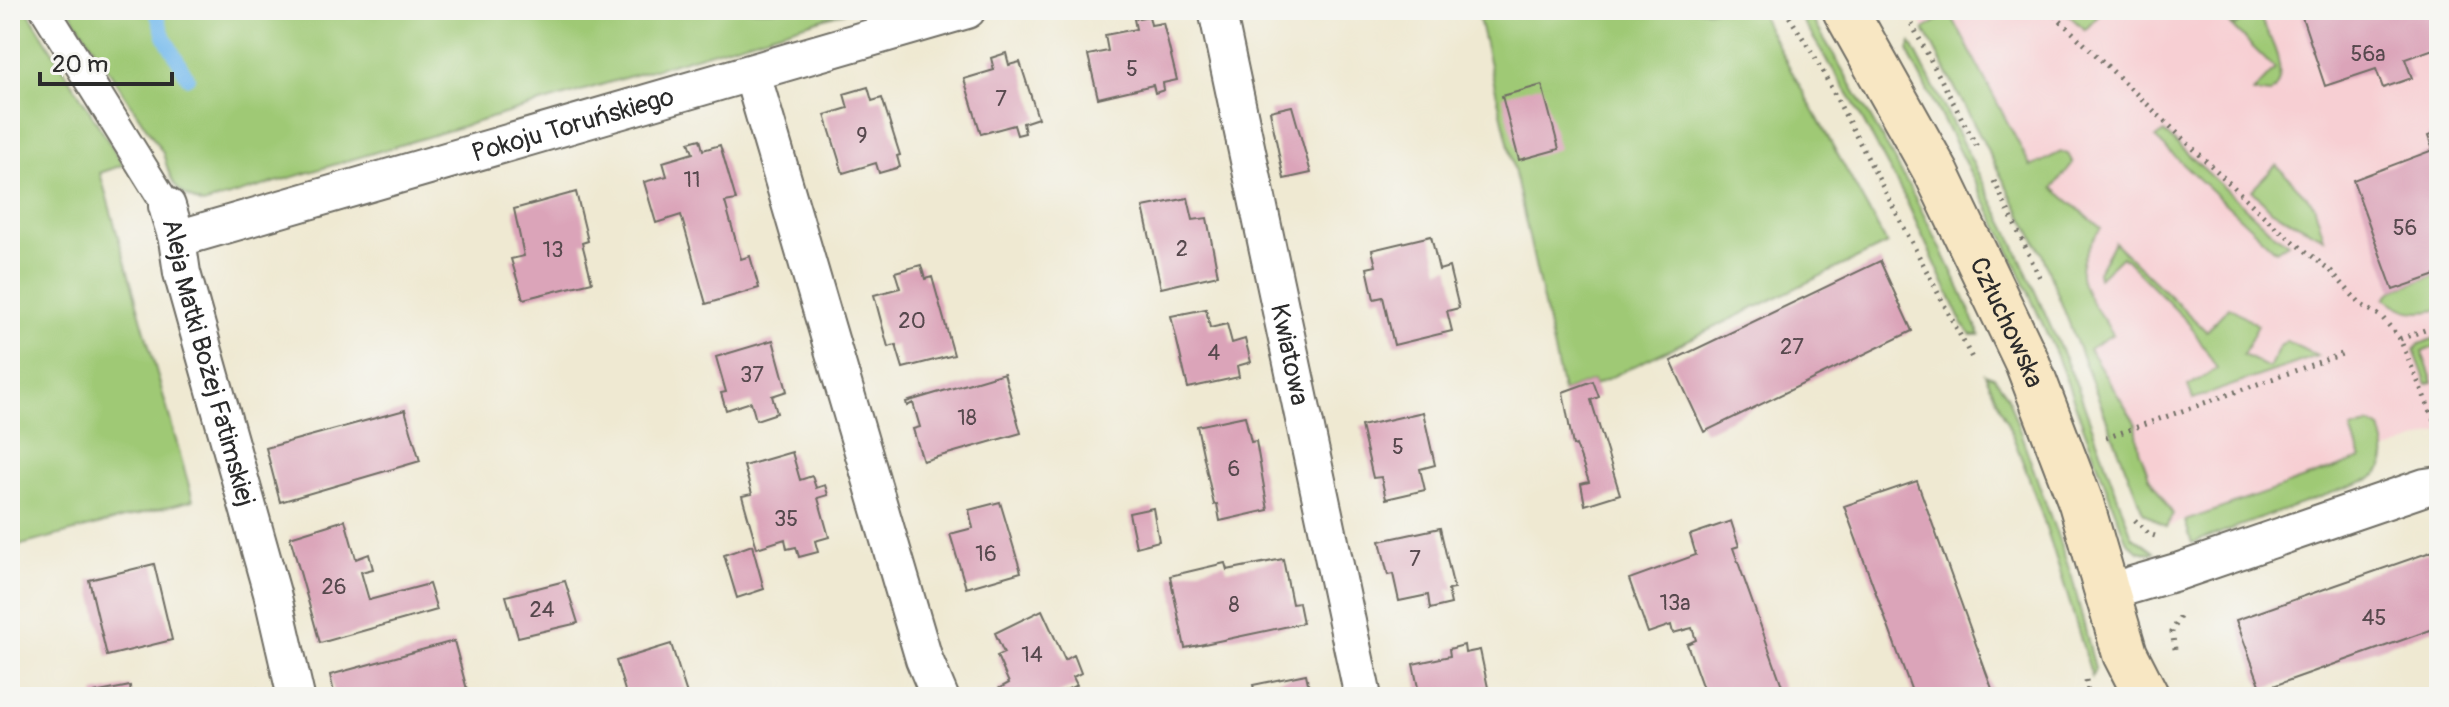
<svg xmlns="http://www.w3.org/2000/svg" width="2449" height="707" viewBox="0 0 2449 707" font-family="Pangolin,sans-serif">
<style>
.built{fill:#f7cfd3}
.green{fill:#9fc975;stroke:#657a50;stroke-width:2}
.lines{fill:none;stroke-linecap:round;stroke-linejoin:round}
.stream{stroke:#77bbed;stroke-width:14}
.building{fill:#dba4b9}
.pedestrian-casing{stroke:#706e65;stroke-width:32}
.minor-casing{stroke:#706e65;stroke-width:40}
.secondary-casing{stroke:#706e65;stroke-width:48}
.path{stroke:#706e65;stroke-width:5;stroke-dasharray:2 6;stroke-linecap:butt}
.pedestrian{stroke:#fff;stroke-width:28}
.minor{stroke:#fff;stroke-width:36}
.secondary{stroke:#f8e7c3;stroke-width:44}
.labels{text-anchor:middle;stroke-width:8;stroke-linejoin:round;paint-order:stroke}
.number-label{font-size:22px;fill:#57494e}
.street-label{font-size:26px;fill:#2b2b2b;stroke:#f6f6f2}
</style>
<rect width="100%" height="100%" fill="#f6f6f2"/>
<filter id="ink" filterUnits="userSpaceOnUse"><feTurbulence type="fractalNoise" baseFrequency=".0125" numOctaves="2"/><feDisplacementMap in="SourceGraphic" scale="16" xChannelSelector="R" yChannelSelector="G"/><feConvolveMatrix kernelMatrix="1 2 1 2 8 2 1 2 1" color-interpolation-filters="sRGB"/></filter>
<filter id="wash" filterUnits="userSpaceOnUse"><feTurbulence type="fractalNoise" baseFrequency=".006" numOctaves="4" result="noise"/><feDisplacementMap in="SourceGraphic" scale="32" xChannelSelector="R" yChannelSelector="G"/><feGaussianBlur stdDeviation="1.8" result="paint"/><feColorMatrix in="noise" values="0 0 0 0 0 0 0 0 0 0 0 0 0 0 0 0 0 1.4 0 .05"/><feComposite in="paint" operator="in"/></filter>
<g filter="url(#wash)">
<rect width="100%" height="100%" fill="#efe9d2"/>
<!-- built -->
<path class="built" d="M1918 10H2439V432L2166 527 2143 512 2042 254 1924 29Z"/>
<!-- green -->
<path class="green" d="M10 10H27L123 165 100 173 193 500 10 548Z
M69 10H852L203 204C173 191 172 184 163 153Z
M1477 10H1758L1887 244 1595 385 1593 381 1563 392 1510 151Z
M1796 10H1807C1870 115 1933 221 1980 335H1971L1962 322 1905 198 1852 100Z
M2063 10H2104L2085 30Z
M2215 10H2223L2235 26 2249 15 2260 18C2271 38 2292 77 2270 94L2253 92 2275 69Z
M1950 13 2031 167 2061 152 2068 154 2073 163 2053 188 2101 228C2064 276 2084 289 2113 334L2089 349 2136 424 2139 449 2149 477 2173 514 2166 527 2143 512 2042 254 1924 29Z
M1911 43 2009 233 2078 388 2132 536 2154 552 2151 554 2138 551 2126 540 2057 356 2003 236 1911 59 1908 50Z
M2164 132 2275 235 2288 243 2276 251 2155 138Z
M2276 165 2314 204 2324 238 2272 211 2252 190Z
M2114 242 2206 331 2229 307 2258 325 2243 355 2269 368 2279 347 2287 341 2317 356 2193 399 2188 386 2217 369 2189 323 2122 256 2099 278 2098 272Z
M2439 274V310C2414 314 2406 313 2385 298L2393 290Z
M2439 337V345L2422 352 2433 382 2427 384 2414 350 2419 344Z
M1985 374 1994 377 2007 395 2072 577 2095 669 2092 677C2061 574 2032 470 1985 374Z
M2370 424 2380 428C2386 448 2391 466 2371 479L2192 543 2185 521 2361 459 2351 430Z"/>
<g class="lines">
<!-- stream -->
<path class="stream" d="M155 10 165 38 188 78"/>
</g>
<g id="blocks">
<!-- building -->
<path class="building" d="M2323 10H2439V47L2405 59 2412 78 2383 88 2376 69 2325 86 2302 17Z
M1149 16 1151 25 1163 23 1177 80 1163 83 1164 90 1155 93 1153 85 1098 98 1088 55 1108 51 1105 35 1136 29 1134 19Z
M1006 53 1009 65 1020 62 1038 118 1023 123 1025 133 1017 135 1014 125 981 134 964 79 994 70 991 58Z
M1542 85 1559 149 1519 160 1502 96Z
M868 87 872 101 882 98 900 155 897 156 900 167 879 173 876 163 843 173 825 115 848 108 844 94Z
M1292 106 1311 173 1284 179 1270 111Z
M2439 132V274L2393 290 2353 180 2433 150 2428 136Z
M700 139 703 150 720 145 736 200 725 202 741 259 750 256 759 288 706 304 681 215 656 223 644 182 667 176 663 162 693 153 689 142Z
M576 192 588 241 582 243 592 282 523 299 511 259 524 256 514 209Z
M1188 198 1193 220 1207 218 1218 275 1161 288 1143 207Z
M1431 236 1439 270 1449 267 1459 308 1447 311 1452 331 1394 345 1383 297 1374 299 1367 268 1376 266 1372 250Z
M1880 261 1912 331 1704 432 1671 361Z
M921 265 925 279 932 277 954 355 903 368 896 345 888 347 874 295 900 288 895 272Z
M1206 309 1210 328 1227 324 1232 343 1245 339 1251 362 1237 366 1239 377 1188 388 1171 316Z
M773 340 787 391 772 396 777 413 756 420 751 402 726 410 721 393 726 392 716 357Z
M1004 373 1021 433 923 461 913 429 920 427 913 403 907 406 906 402Z
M1593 381 1599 397 1591 400 1620 494 1585 505 1581 484 1589 482 1576 445 1573 446 1563 392Z
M405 410 420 461 280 502 266 448Z
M1423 412 1435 465 1420 469 1425 490 1386 499 1381 477 1373 478 1361 426Z
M1245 416 1251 442 1256 441 1268 510 1220 521 1217 504 1214 505 1197 426Z
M792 452 800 480 812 476 816 488 825 485 828 495 818 498 829 537 815 541 818 552 799 557 796 547 787 549 785 539 757 548 742 496 752 494 744 466Z
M1917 481 1995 697H1914L1844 506Z
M1000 502 1021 572 966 588 950 534 973 528 969 510Z
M1153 508 1159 541 1136 547 1129 513Z
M345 520 356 559 369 554 373 569 361 572 369 600 429 584 437 610 320 643 290 537Z
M1731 521 1739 546 1733 548 1786 697H1748L1746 693 1734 697H1706L1687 644 1696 640 1692 628 1673 633 1671 625 1648 633 1629 579 1696 555 1690 535Z
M1440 528 1454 589 1448 590 1451 604 1430 609 1428 595 1399 601 1393 574 1388 575 1380 541Z
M752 545 764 589 737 598 724 555Z
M2436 550 2439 561V627L2262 690 2236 620Z
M1283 559 1292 604 1299 603 1303 623 1185 648 1170 576 1225 563 1227 570Z
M154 564 172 640 107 656 89 580Z
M565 581 578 623 518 637 506 596Z
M1042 610 1065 660 1074 655 1081 673 1073 677 1077 685 1051 697H1002L998 689 1009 683 997 656 1004 653 995 633Z
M454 641 469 697H335L330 675Z
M671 644 688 697H627L616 661Z
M1464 645 1465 653 1480 650 1490 697H1420L1413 664 1450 656 1449 649Z
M1306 674 1311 697H1256L1253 685Z
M130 686 131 697H95L94 693Z
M257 688 258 697H210V695Z"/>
</g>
</g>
<g filter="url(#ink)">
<use href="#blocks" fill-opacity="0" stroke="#706e65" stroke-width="2"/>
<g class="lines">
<defs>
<path id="pedestrian" d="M45 10 167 206"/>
<g id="minor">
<path id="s1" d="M1217 10 1363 697"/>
<path d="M752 74 924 659 940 697"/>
<path id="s2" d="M167 206 177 239 182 273 272 593 296 697"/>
<path id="s3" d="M177 239 967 10"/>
<path d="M2108 592 2180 571 2425 487 2439 485"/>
</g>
<g id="secondary">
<path id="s4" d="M1845 10 1937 174 2027 362 2081 503 2125 654 2147 697"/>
</g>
</defs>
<!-- pedestrian casing -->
<use href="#pedestrian" class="pedestrian-casing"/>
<!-- minor casing -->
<use href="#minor" class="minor-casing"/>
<!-- secondary casing -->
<use href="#secondary" class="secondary-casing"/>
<!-- path -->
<path class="path" d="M1785 10 1815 57 1972 358
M1904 10 1977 147
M2049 10 2273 225 2332 272 2360 304 2382 317 2400 339 2439 432
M1994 181 2041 280
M2400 339 2439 325
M2106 438 2342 354
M2135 520 2149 534 2155 536
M2175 649 2172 632 2182 613
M2086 680 2089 697"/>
<!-- pedestrian -->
<use href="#pedestrian" class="pedestrian"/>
<!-- minor -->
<use href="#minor" class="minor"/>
<!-- secondary -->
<use href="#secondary" class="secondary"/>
</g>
</g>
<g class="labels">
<!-- number labels -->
<g class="number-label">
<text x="2368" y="61">56a</text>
<text x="1132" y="76">5</text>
<text x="1001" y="106">7</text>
<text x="862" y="143">9</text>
<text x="692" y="187">11</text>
<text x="2405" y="235">56</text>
<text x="1182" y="256">2</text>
<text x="553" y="257">13</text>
<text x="912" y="328">20</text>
<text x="1792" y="354">27</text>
<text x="1214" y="360">4</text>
<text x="752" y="382">37</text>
<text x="967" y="425">18</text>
<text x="1398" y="454">5</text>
<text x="1234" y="476">6</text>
<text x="786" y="526">35</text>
<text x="986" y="561">16</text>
<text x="1415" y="566">7</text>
<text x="334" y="594">26</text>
<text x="1675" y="610">13a</text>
<text x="1234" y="612">8</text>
<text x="542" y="617">24</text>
<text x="2374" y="625">45</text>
<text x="1032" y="662">14</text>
</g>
<!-- street labels -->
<g class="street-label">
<text dy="9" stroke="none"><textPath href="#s3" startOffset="412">Pokoju Toruńskiego</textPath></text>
<text dy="9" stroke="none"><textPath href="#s4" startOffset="352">Człuchowska</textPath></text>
<text dy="9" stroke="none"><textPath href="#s1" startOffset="352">Kwiatowa</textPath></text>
<text dy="9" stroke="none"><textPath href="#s2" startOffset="162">Aleja Matki Bożej Fatimskiej</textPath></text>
</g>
</g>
<!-- margin -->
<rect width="2449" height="707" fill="none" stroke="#f6f6f2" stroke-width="40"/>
<!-- scale -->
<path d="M40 72v12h132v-12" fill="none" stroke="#2b2b2b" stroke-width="4"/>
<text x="52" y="72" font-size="24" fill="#2b2b2b" stroke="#f6f6f2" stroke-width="6" paint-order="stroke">20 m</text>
</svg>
